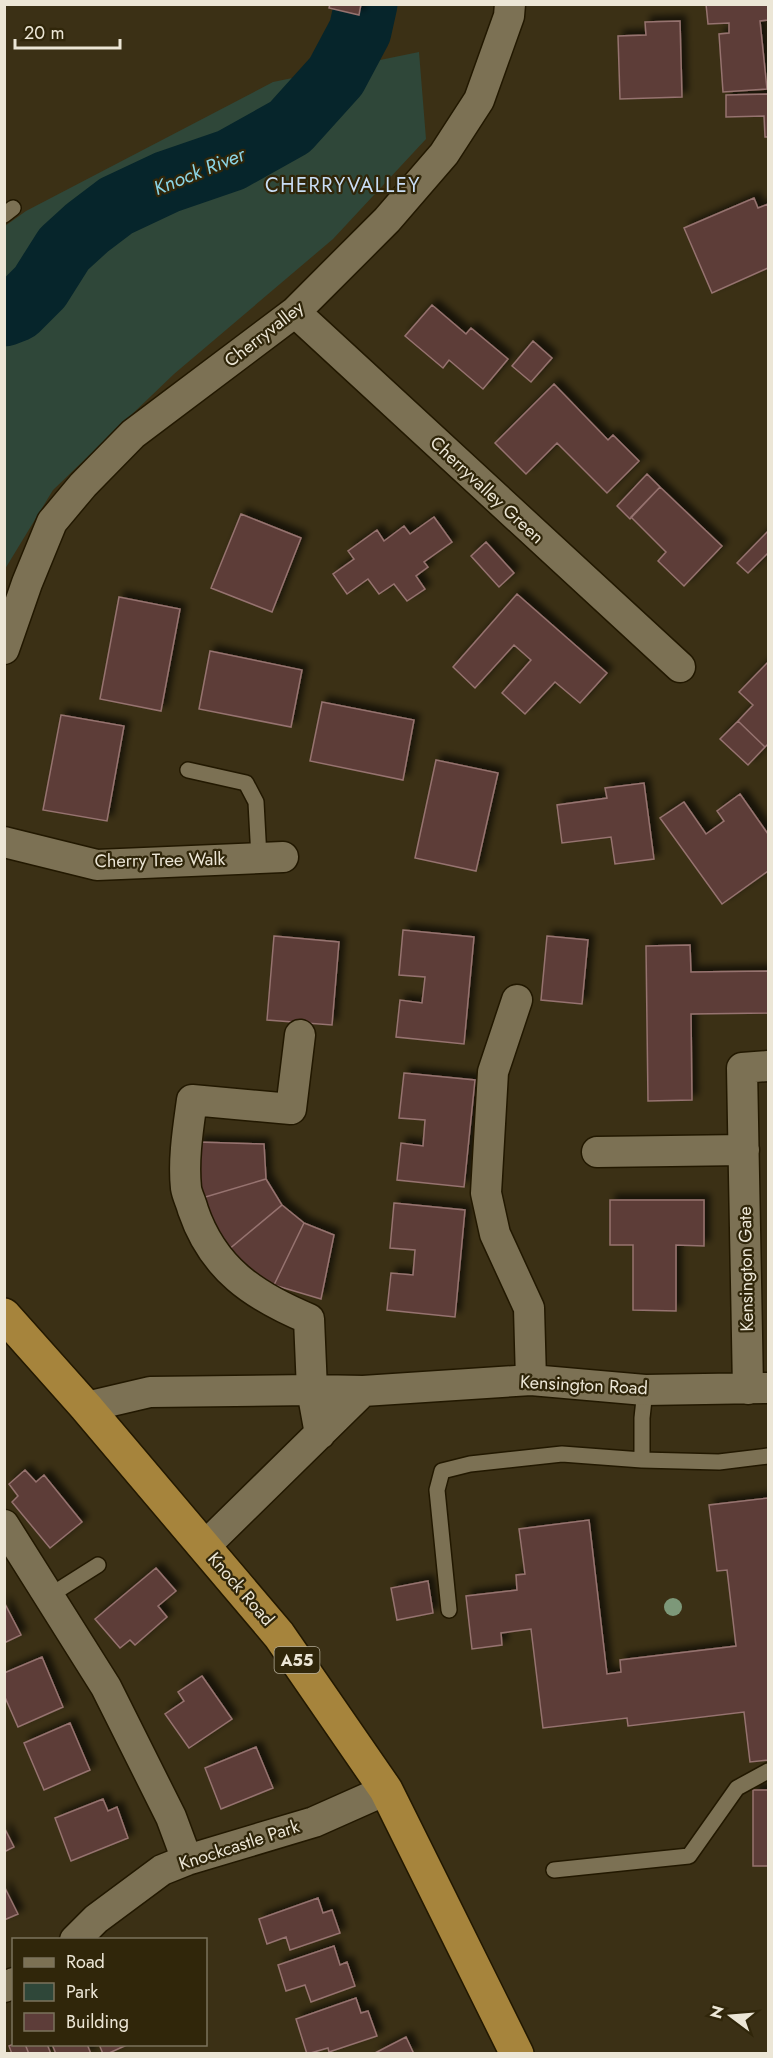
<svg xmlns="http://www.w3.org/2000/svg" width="773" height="2058" viewBox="0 0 773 2058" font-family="Jost,sans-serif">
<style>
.green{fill:#2f4739}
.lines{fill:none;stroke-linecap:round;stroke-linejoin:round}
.river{stroke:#06252b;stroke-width:63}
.building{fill:#5d3d39;stroke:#96736f;stroke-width:1.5;filter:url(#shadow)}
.service-casing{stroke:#221800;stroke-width:18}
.minor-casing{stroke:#221800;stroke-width:33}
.trunk-casing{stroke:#221800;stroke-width:36}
.service{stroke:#7c7154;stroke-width:15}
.minor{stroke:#7c7154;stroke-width:30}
.trunk{stroke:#a6843c;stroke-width:33}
.tree{fill:#7d9879}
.labels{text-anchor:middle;stroke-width:4.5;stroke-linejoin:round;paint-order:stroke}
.shield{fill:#30260a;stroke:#b4ac99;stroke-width:1.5}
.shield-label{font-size:16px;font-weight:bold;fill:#ece6d6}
.street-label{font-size:18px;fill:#ece6d6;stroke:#30260a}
.water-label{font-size:20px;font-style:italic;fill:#8bd4e5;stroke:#30260a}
.neighbourhood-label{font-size:20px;letter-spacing:1.5px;fill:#c9ddf5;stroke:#30260a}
</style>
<defs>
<filter id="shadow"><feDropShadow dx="5.5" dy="-5.5" stdDeviation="3" flood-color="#0009"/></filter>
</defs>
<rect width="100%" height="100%" fill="#3b3015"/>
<!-- green -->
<path class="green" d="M419 52 426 139 333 239 174 374 53 490 5 569V226L26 211 273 82Z"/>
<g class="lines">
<!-- river -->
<path class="river" d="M4 315 17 310 40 287 64 249 87 228 116 206 167 182 231 160 290 127 336 76 360 31 366 4"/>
</g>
<!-- building -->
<path class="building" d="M330 4H361L359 15 329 8Z
M706 4H768V20L760 21 767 89 723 92 719 34 729 33V23L708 24Z
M680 21 682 97 620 99 618 36 646 35 645 22Z
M768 94V137H765L764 116 726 117V95Z
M754 198 758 208 768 204V268L712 293 684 228Z
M432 305 466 334 471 328 508 359 483 389 449 360 443 368 405 336Z
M533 341 552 358 531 382 512 366Z
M554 384 608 440 613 435 639 461 607 493 557 443 526 474 495 443Z
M647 474 660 487 630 519 617 506Z
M660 487 722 546 684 586 658 561 666 552 631 517Z
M241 514 301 538 272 612 211 588Z
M434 517 452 542 424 562 428 567 416 576 425 589 407 601 394 584 379 594 368 579 347 594 333 574 354 559 348 551 377 530 384 541 404 526 410 534Z
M768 531V553L748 573 737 563Z
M486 542 514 573 499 587 471 556Z
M517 594 607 673 580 703 555 682 525 714 502 693 531 660 514 645 475 688 453 667Z
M119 597 180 609 161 711 100 699Z
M210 651 302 670 291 727 199 709Z
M768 662V744L765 747 738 721 753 705 739 692Z
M322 702 414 720 403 780 310 761Z
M61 715 124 726 107 821 43 810Z
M738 721 765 747 748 765 720 739Z
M436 760 498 773 476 871 415 858Z
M644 783 654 859 615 864 611 837 562 843 557 805 607 798 605 788Z
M740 794 768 834V871L722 904 660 818 684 802 706 834 724 821 717 811Z
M403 930 474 937 464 1044 396 1037 400 1000 422 1003 425 977 399 975Z
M274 936 339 942 332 1025 267 1020Z
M547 936 588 940 582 1004 541 1000Z
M690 945 691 972 768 971V1013L691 1014 692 1100 648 1101 646 946Z
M404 1073 475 1080 464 1187 397 1180 401 1143 423 1146 425 1120 399 1118Z
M197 1142 264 1144 266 1179 202 1198Z
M266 1179 282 1205 228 1250 202 1198Z
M610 1200H704V1246L676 1245V1311L633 1310V1245H610Z
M394 1203 465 1210 455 1317 387 1310 391 1273 413 1275 415 1250 390 1248Z
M282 1205 304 1223 274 1285 253 1275 228 1250Z
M304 1223 334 1235 321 1299 274 1285Z
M25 1470 36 1482 44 1475 82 1522 50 1548 12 1502 18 1496 9 1484Z
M768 1498V1760L750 1762 744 1712 628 1726 627 1718 543 1728 531 1629 501 1633 502 1645 472 1649 466 1596 517 1590 516 1575 525 1574 519 1529 589 1520 607 1674 621 1672 620 1660 736 1646 727 1570 717 1571 709 1505Z
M156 1568 176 1591 158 1606 167 1617 135 1645 130 1640 120 1648 95 1619Z
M428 1581 433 1613 397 1620 391 1588Z
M4 1602 21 1635 4 1643Z
M42 1657 63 1707 18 1727 4 1695V1673Z
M202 1676 232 1719 189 1748 165 1714 184 1701 178 1692Z
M70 1723 90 1770 44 1790 24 1743Z
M256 1747 273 1788 221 1809 205 1768Z
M753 1790H768V1866H753Z
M103 1799 108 1811 117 1807 128 1838 71 1861 55 1818Z
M5 1829 14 1847 4 1852V1830Z
M4 1886 18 1914 4 1920Z
M318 1898 323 1913 332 1910 340 1933 290 1950 286 1937 267 1944 259 1919Z
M334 1946 340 1965 347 1962 355 1986 311 2002 305 1985 286 1991 278 1965Z
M356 1998 361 2013 368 2011 377 2036 329 2052 328 2048 307 2054 296 2019Z
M406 2037 414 2054H373Z
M14 2044H25L29 2054H12L9 2046Z
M25 2044H47L51 2054H29Z
M52 2044H87L91 2054H56Z
M99 2044H129L107 2054H103Z"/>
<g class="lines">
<defs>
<path id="service" d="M4 215 13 208
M188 770 246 783 256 802 259 858
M645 1390 642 1418V1460L719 1462 768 1456
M49 1596 98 1565
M449 1610 437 1490 442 1471 470 1464 562 1454 642 1460
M554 1870 689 1856 737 1788 768 1771"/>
<path id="minor" d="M295 312 680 667
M4 649 27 583 52 522 83 485 133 434 295 312 387 220 444 154 479 100 509 16 510 4
M4 842 97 865 283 857
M517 1000 493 1072 486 1193 495 1234 529 1308 531 1380
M300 1035 291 1109 192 1100C188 1129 183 1159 186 1188 187 1195 191 1202 193 1210 213 1269 254 1296 309 1319L312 1390 320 1434
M597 1152 744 1150
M748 1389 742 1068 768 1066
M86 1407 150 1392 312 1390 363 1391 531 1380 645 1390 768 1388
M4 1525 106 1687 171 1817 187 1860
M204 1547 363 1391
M75 1940 96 1919 162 1870 187 1860 314 1822 386 1790
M4 1987 14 1983"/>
<path id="trunk" d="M4 1315 86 1407 279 1635 386 1790 517 2054"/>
</defs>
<!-- service casing -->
<use href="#service" class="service-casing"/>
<!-- minor casing -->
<use href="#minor" class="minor-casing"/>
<!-- trunk casing -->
<use href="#trunk" class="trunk-casing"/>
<!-- service -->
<use href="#service" class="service"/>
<!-- minor -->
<use href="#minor" class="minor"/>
<!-- trunk -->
<use href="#trunk" class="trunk"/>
</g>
<!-- trees -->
<circle class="tree" cx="673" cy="1607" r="9"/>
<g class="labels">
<!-- shield labels -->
<rect class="shield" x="274.5" y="1647" width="45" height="26" rx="4.5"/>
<g class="shield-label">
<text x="297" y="1666">A55</text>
</g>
<!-- street labels -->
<g class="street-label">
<text transform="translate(264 334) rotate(-38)" y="6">Cherryvalley</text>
<text transform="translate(487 490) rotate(43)" y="6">Cherryvalley Green</text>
<text transform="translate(160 860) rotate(-1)" y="6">Cherry Tree Walk</text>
<text transform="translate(746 1269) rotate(-91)" y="6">Kensington Gate</text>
<text transform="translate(584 1385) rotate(3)" y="6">Kensington Road</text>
<text transform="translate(241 1589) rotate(49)" y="6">Knock Road</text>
<text transform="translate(239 1845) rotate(-18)" y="6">Knockcastle Park</text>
</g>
<!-- water labels -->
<g class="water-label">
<text transform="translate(199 171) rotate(-22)" y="7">Knock River</text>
</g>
<!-- neighbourhood labels -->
<g class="neighbourhood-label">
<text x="343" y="192">CHERRYVALLEY</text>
</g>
</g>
<!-- border -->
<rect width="773" height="2058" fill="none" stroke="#ece6d6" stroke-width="12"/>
<!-- legend -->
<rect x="12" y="1938" width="195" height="108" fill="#30260a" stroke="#7b735c" stroke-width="1.5"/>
<rect x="24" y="1958" width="30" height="9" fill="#7c7154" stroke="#7b735c" stroke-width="1.5"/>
<text x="66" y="1968" font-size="18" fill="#ece6d6">Road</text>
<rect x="24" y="1983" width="30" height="18" fill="#2f4739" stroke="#7b735c" stroke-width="1.5"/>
<text x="66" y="1998" font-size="18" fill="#ece6d6">Park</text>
<rect x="24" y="2013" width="30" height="18" fill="#5d3d39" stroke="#7b735c" stroke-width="1.5"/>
<text x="66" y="2028" font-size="18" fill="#ece6d6">Building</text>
<!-- north arrow -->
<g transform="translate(731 2016) rotate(286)" stroke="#30260a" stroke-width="4.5" paint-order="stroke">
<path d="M0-4.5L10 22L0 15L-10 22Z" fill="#ece6d6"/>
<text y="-9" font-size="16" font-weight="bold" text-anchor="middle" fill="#ece6d6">N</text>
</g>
<!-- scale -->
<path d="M15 39v9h105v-9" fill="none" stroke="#ece6d6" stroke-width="3"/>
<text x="24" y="39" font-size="18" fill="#ece6d6" stroke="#30260a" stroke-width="4.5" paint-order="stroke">20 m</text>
</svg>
